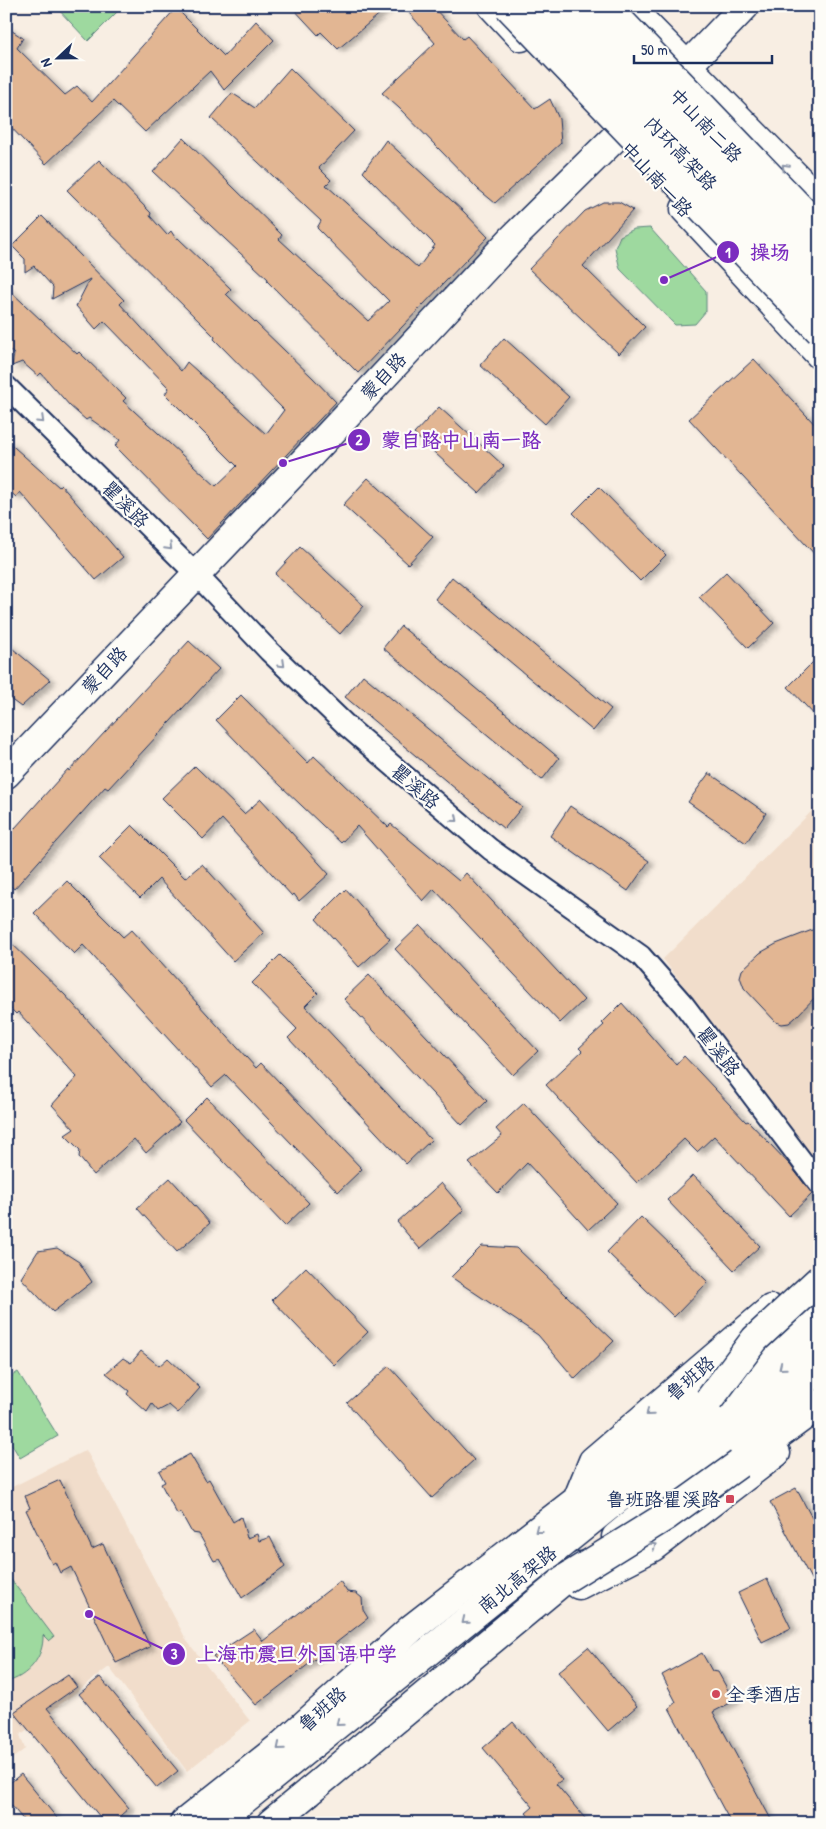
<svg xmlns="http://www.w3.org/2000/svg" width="826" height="1829" viewBox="0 0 826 1829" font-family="'Patrick Hand','LXGW WenKai TC',sans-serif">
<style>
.built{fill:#f1ddcb}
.green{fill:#9ed99f;stroke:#5c847e}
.building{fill:#e2b693;stroke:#1b2f5e;filter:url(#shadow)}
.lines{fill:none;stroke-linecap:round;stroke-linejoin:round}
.street-casing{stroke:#1b2f5e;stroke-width:24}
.secondary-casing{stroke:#1b2f5e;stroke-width:31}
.primary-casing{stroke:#1b2f5e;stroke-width:31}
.highway-casing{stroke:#1b2f5e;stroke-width:31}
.street{stroke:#fdfcf7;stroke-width:20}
.secondary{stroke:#fdfcf7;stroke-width:28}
.primary{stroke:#fdfcf7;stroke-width:28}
.highway{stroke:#fdfcf7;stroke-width:28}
.highway-bridge-casing{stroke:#1b2f5e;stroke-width:31;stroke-linecap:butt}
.highway-bridge{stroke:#fdfcf7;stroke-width:28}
.oneway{stroke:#8c96aa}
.poi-dot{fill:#d1495b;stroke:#fdfcf7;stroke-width:2}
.labels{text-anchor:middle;stroke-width:4.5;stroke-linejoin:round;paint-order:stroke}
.street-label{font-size:19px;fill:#1b2f5e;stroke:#fdfcf7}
.poi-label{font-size:19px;fill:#1b2f5e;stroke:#fdfcf7;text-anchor:end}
.leader{fill:none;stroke:#7b2cbf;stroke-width:2}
.callout-dot{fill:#7b2cbf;stroke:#fdfcf7;stroke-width:2}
.mark-label{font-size:15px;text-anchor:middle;font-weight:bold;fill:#fff}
.callout-label{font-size:20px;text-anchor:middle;font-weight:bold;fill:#7b2cbf;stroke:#fdfcf7;stroke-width:4.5;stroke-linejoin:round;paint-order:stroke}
</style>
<defs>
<filter id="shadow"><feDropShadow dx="5.5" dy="3" stdDeviation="2.5" flood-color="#0004"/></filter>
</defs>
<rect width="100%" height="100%" fill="#f8eee3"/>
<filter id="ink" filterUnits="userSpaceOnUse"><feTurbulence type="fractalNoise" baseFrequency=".02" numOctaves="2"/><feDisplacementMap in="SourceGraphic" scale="10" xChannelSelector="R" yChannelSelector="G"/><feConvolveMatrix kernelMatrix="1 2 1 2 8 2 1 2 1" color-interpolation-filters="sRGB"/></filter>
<g filter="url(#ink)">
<!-- built -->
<path class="built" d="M820 803V1167L663 959Z
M86 1450 187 1641 250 1721 187 1771 109 1667 20 1735 25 1749 6 1763V1490Z"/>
<!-- green -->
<path class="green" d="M55 6H123L88 41Z
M650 228 706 291V311L695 324 675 325 620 269 615 248 620 236 634 229Z
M18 1372 58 1436 20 1458 6 1435V1380Z
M6 1573 54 1637 49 1641 43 1635C44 1657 28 1677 6 1682Z"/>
<!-- building -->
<path class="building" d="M291 6H389L338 49 321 32 318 35Z
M403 6H432L463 39 467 36 535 109 550 99 559 119 561 143 495 203 478 189 399 108 382 93 435 43Z
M176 8 224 56 256 21 274 40 224 90 210 71 145 132 113 101 46 164 6 122V27L23 38 17 48 65 95 77 86 92 102Z
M290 68 354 131 319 168 331 180 326 185 418 268 435 245 363 172 386 140 464 212 488 237 358 373 267 281 268 279 153 172 183 138 282 235 279 239 368 321 389 301 317 228 321 221 211 118 232 93 255 108Z
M99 160 151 213 150 216 167 235 171 231 176 239 178 238 231 289 226 294 313 378 336 402 207 539 115 446 120 440 89 418 86 420 70 406 41 373 38 376 22 362 12 366 14 354 6 347V287L77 354 79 352 126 398 123 401 216 486 237 466 165 394 169 388 104 321 96 329 76 306 90 279 52 299 53 287 34 266 25 272V259L12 246 42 216 124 300 120 304 181 371 187 362 266 434 284 410 214 339 215 337 67 190Z
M603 202H619L633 210 583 266 645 327 619 354 529 269 585 211Z
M504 338 569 397 545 424 480 365Z
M754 359 820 430V560L689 419Z
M439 407 504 466 479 493 414 434Z
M6 440 59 487 61 485 123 557 96 580 20 492 16 497 6 488Z
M368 478 433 537 408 564 343 505Z
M599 487 666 555 640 581 573 513Z
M300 547 364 606 340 634 275 574Z
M726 572 774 623 748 648 699 597Z
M452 577 611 709 593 731 435 599Z
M401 626 559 758 542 780 383 648Z
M189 641 219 669 108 789 105 787 14 889 6 882V838L68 769 69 771Z
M6 643 50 680 21 707 6 696Z
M820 655V721L788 687Z
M363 675 522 807 504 829 345 697Z
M241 695 308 763 314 756 388 827 391 824 459 881 466 873 584 1000 560 1023 434 889 423 901 357 826 341 843 262 768 216 720Z
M195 766 244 814 261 799 329 874 299 901 294 894 292 896 222 819 203 839 162 798Z
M709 773 766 813 746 843 688 802Z
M570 806 649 861 628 891 550 836Z
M132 825 185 878 202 864 264 933 233 961 159 879 140 898 99 858Z
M67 881 123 937 131 930 256 1068 261 1063 362 1169 338 1192 226 1075 212 1087 83 945 74 954 34 913Z
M346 889 390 939 359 967 316 919Z
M420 925 538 1051 513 1075 395 949Z
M820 927V992L795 1018 789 1023 782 1024 776 1022 744 988 740 977 742 970 760 953 776 944Z
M6 938 65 995 180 1122 146 1153 134 1139 94 1175 79 1157 80 1150 65 1135 74 1129 52 1105 77 1077 18 1012 16 1014 6 1004Z
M280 955 318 993 305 1006 431 1140 406 1164 288 1038 297 1029 252 983Z
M369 975 487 1101 462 1125 344 999Z
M622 1003 676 1065 684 1056 746 1122 748 1121 791 1166 812 1194 789 1216 714 1136 697 1152 684 1139 637 1183 546 1085 582 1051 579 1048 604 1025 602 1023Z
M207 1097 309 1203 285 1226 184 1120Z
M524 1103 617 1203 588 1230 527 1163 498 1193 469 1163 502 1136 496 1129Z
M693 1175 760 1246 734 1270 667 1200Z
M170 1178 210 1223 177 1252 137 1208Z
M441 1183 464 1210 420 1249 397 1222Z
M641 1217 708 1282 674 1317 607 1252Z
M482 1246 517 1248 614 1341 575 1379 538 1335 451 1277Z
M57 1248 79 1262 92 1282 53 1312 21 1278 38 1251Z
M306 1267 368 1332 334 1365 272 1300Z
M141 1351 159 1366 168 1358 200 1388 178 1413 169 1405 158 1411 152 1404 147 1412 127 1394 129 1391 106 1373 123 1358 131 1363Z
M389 1366 474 1460 432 1498 347 1403Z
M190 1454 206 1481 209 1479 233 1522 241 1517 247 1538 257 1534 259 1541 270 1537 285 1567 242 1598 220 1559 214 1561 199 1534 192 1533 181 1513 177 1514 161 1484 165 1482 159 1471Z
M60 1480 92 1549 103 1544 150 1647 116 1663 71 1567 60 1573 55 1562 52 1564 26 1510 30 1508 25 1496Z
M796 1488 820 1533V1596L770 1502Z
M767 1579 791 1628 762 1642 738 1593Z
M340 1581 347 1592 356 1593 362 1598 363 1610 368 1618 256 1705 213 1656 254 1629 263 1641Z
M588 1647 637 1706 608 1731 558 1672Z
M702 1653 712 1671 718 1672 734 1701 713 1712 773 1823H731L669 1708 676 1702 662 1675Z
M68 1675 77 1687 47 1708 129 1808 112 1823H105L14 1712Z
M100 1677 178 1771 157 1788 79 1694Z
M513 1722 562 1780 556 1784 589 1823H534L526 1813 533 1807 483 1748Z
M21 1774 61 1823H26L6 1799V1786Z"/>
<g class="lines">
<defs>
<path id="street" d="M6 386 196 574 269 651 349 728 490 849 641 956 684 1005 820 1185"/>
<path id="secondary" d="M671 83 745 6
M6 774 294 472 511 240 642 111"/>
<path id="primary" d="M492 6 521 37
M628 6 820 201
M685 209 820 355
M577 1500 593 1461 771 1309
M579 1585 653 1547 776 1453
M184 1823 282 1745 412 1628 577 1500 614 1479 725 1380"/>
<path id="highway" d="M724 1388 820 1311
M739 1464 820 1404
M616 1537 820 1369
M215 1823 820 1336
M271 1823 581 1566"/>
</defs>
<!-- street casing -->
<use href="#street" class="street-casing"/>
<!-- secondary casing -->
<use href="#secondary" class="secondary-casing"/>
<!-- primary casing -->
<use href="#primary" class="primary-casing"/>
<!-- highway casing -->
<use href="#highway" class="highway-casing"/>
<!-- street -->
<use href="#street" class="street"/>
<!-- secondary -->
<use href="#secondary" class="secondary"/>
<!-- primary -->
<use href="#primary" class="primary"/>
<!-- highway -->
<use href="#highway" class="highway"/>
<defs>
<path id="highway-bridge" d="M508 6 820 331
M541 6 820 299
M577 6 820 262
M606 6 820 229
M709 1400 755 1339 820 1279
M563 1580 668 1515 739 1464"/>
</defs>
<!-- highway-bridge casing -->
<use href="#highway-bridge" class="highway-bridge-casing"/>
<!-- highway-bridge -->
<use href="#highway-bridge" class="highway-bridge"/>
</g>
<!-- one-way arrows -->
<defs><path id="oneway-chevron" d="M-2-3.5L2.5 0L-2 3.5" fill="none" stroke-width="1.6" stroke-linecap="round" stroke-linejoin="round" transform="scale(1.25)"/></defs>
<g class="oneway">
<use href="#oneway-chevron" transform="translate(785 167) rotate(-135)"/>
<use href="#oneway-chevron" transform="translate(41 420) rotate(44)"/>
<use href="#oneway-chevron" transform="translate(169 547) rotate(45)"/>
<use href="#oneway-chevron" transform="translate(282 664) rotate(44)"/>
<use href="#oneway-chevron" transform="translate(455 819) rotate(41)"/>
<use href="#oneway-chevron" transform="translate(782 1367) rotate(141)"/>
<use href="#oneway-chevron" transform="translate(649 1413) rotate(139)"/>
<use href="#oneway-chevron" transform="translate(538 1530) rotate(142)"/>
<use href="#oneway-chevron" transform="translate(653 1546) rotate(-32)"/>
<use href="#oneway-chevron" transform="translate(465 1621) rotate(141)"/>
<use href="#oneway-chevron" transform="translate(339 1723) rotate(141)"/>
<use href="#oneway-chevron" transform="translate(280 1747) rotate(140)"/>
</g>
</g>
<!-- markers -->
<g class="poi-dot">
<rect x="725" y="1494" width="10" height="10" rx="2.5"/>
<circle cx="716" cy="1694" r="5"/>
</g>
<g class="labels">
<!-- street labels -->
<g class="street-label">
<text transform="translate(706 125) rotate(46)" y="7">中山南二路</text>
<text transform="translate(681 153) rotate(46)" y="7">内环高架路</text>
<text transform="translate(657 179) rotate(47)" y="7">中山南一路</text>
<text transform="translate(383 376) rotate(-47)" y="7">蒙自路</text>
<text transform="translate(126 504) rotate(45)" y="7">瞿溪路</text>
<text transform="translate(104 670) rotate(-47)" y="7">蒙自路</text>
<text transform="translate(416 786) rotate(41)" y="7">瞿溪路</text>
<text transform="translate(719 1051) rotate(53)" y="7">瞿溪路</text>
<text transform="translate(690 1378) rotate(-41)" y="7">鲁班路</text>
<text transform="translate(517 1579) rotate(-39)" y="7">南北高架路</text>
<text transform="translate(322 1709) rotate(-42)" y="7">鲁班路</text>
</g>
<!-- poi labels -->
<g class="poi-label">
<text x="720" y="1506">鲁班路瞿溪路</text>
<text x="726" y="1701" text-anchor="start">全季酒店</text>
</g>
</g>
<!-- callouts -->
<path class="leader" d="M664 280L728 252M283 463L359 440M89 1614L174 1654"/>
<g class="callout-dot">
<circle cx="664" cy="280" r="5"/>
<circle cx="283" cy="463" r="5"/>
<circle cx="89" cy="1614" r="5"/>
<circle cx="728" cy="252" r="12"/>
<circle cx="359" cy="440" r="12"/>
<circle cx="174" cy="1654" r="12"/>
</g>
<g class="mark-label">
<text x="728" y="258">1</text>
<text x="359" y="445">2</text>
<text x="174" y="1659">3</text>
</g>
<g class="callout-label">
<text x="770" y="259">操场</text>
<text x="461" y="447">蒙自路中山南一路</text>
<text x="297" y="1661">上海市震旦外国语中学</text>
</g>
<!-- margin -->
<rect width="826" height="1829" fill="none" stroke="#fdfcf7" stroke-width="25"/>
<rect x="12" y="12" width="801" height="1804" fill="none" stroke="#1b2f5e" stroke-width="2" filter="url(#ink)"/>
<!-- north arrow -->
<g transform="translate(58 58) rotate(248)" stroke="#fdfcf7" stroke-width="4" paint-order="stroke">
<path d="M0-4L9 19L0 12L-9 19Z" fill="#1b2f5e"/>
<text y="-8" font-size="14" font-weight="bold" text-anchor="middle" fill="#1b2f5e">N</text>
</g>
<!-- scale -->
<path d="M634 55v8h138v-8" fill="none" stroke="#1b2f5e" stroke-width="2.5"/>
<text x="641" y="55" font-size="15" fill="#1b2f5e" stroke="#fdfcf7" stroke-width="4" paint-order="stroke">50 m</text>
</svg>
